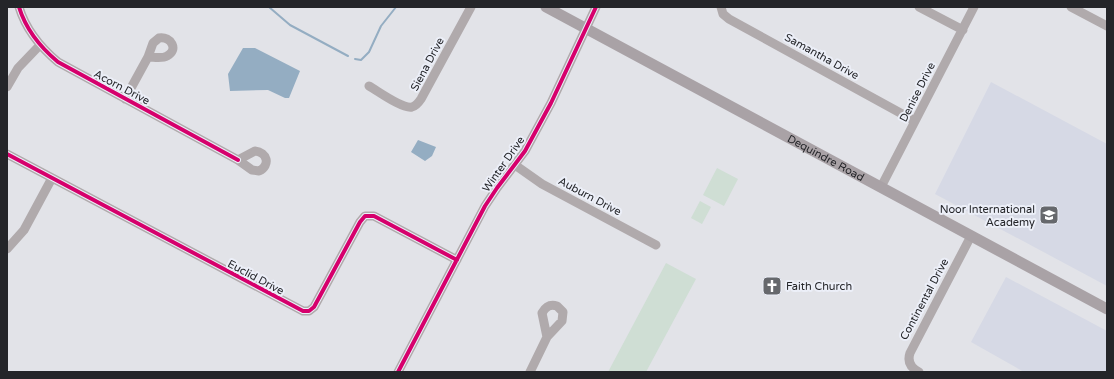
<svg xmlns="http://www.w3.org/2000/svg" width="1114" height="379" viewBox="0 0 1114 379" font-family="'Varela Round',sans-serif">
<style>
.built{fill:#d6d9e5}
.green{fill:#cfded4}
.water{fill:#94adc2}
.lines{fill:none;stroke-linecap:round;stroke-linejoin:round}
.stream{stroke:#94adc2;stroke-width:2}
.minor{stroke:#b0aaac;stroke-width:9}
.major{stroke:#a9a2a6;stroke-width:11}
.cycleway-casing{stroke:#eceff8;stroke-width:6}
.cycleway{stroke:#d6006c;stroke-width:4}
.labels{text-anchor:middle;stroke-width:4;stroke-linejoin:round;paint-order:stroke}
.street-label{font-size:11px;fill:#242529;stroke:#eceff8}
.poi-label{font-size:11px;fill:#242529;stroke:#eceff8;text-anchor:end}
</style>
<rect width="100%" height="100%" fill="#e2e3e8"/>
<!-- built -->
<path class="built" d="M991 82 1107 144V286L935 194Z
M1006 277 1107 331V372H1024L971 342Z"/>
<!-- green -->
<path class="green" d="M717 168 738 179 724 206 703 195Z
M700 201 711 207 702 224 691 218Z
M666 263 696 279 646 372H608Z"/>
<!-- water -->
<path class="water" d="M243 48H255L300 71 289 98H285L268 90 230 91 228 74Z
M418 140 436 147 432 156 425 161 411 152Z"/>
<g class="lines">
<!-- stream -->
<path class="stream" d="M269 7 290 25 348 56
M355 59 361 60 369 52 381 26 396 7"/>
<!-- minor -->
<path class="minor" d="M19 7C26 30 40 47 58 62L238 160
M721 7 723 14 729 19 915 121
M919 7 963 30
M1071 7 1107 26
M159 38C171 36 179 50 167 56 162 59 154 57 148 57L153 43Z
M369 86C378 91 402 109 412 107 416 106 419 102 421 99L471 7
M7 87 18 68 40 45
M125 99 148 57
M255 151C267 152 271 165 259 171L252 170 238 160Z
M7 154 303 311H309L314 307 360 222 365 216H374L457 260
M515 165 542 184 656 245
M881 187 974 7
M7 249 24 230 52 178
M398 372 485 206 497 188 525 151 551 103 596 7
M530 372 547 337 562 321 563 312 557 306C550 304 546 306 542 313L547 337
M919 372C911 368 907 362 910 353L971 236"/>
<!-- major -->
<path class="major" id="s1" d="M546 7 1107 309"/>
<defs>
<path id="cycleway" d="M19 7C26 30 40 47 58 62L238 160
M7 154 303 311H309L314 307 360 222 365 216H374L457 260
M398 372 485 206 497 188 525 151 551 103 596 7"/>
</defs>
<!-- cycleway casing -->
<use href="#cycleway" class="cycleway-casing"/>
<!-- cycleway -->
<use href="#cycleway" class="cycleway"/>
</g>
<!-- icons -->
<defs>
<symbol id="school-square" viewBox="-11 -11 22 22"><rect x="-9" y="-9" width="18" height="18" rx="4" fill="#66686c" stroke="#eceff8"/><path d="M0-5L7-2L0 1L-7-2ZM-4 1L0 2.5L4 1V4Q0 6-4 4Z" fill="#fff"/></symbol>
<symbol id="church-square" viewBox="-11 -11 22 22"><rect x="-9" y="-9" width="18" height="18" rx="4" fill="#66686c" stroke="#eceff8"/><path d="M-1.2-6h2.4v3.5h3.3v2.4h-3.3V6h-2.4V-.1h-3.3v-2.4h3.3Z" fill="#fff"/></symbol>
</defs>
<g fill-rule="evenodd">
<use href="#school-square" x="1038" y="204" width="22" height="22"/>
<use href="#church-square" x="761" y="275" width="22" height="22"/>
</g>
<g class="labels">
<!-- street labels -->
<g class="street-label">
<text transform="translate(822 56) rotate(29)" y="4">Samantha Drive</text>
<text transform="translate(427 64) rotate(-62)" y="4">Siena Drive</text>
<text transform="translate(122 87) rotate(28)" y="4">Acorn Drive</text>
<text transform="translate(917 92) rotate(-63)" y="4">Denise Drive</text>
<text dy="4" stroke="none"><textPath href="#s1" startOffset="318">Dequindre Road</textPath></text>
<text transform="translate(503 164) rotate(-55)" y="4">Winter Drive</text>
<text transform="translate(590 196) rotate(28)" y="4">Auburn Drive</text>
<text transform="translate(256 277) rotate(28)" y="4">Euclid Drive</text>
<text transform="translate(924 299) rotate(-62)" y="4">Continental Drive</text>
</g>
<!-- poi labels -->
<g class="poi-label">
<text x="1035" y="213">Noor International<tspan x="1035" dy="13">Academy</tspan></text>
<text x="786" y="290" text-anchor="start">Faith Church</text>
</g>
</g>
<!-- border -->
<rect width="1114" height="379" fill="none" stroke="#242529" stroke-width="16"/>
</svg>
